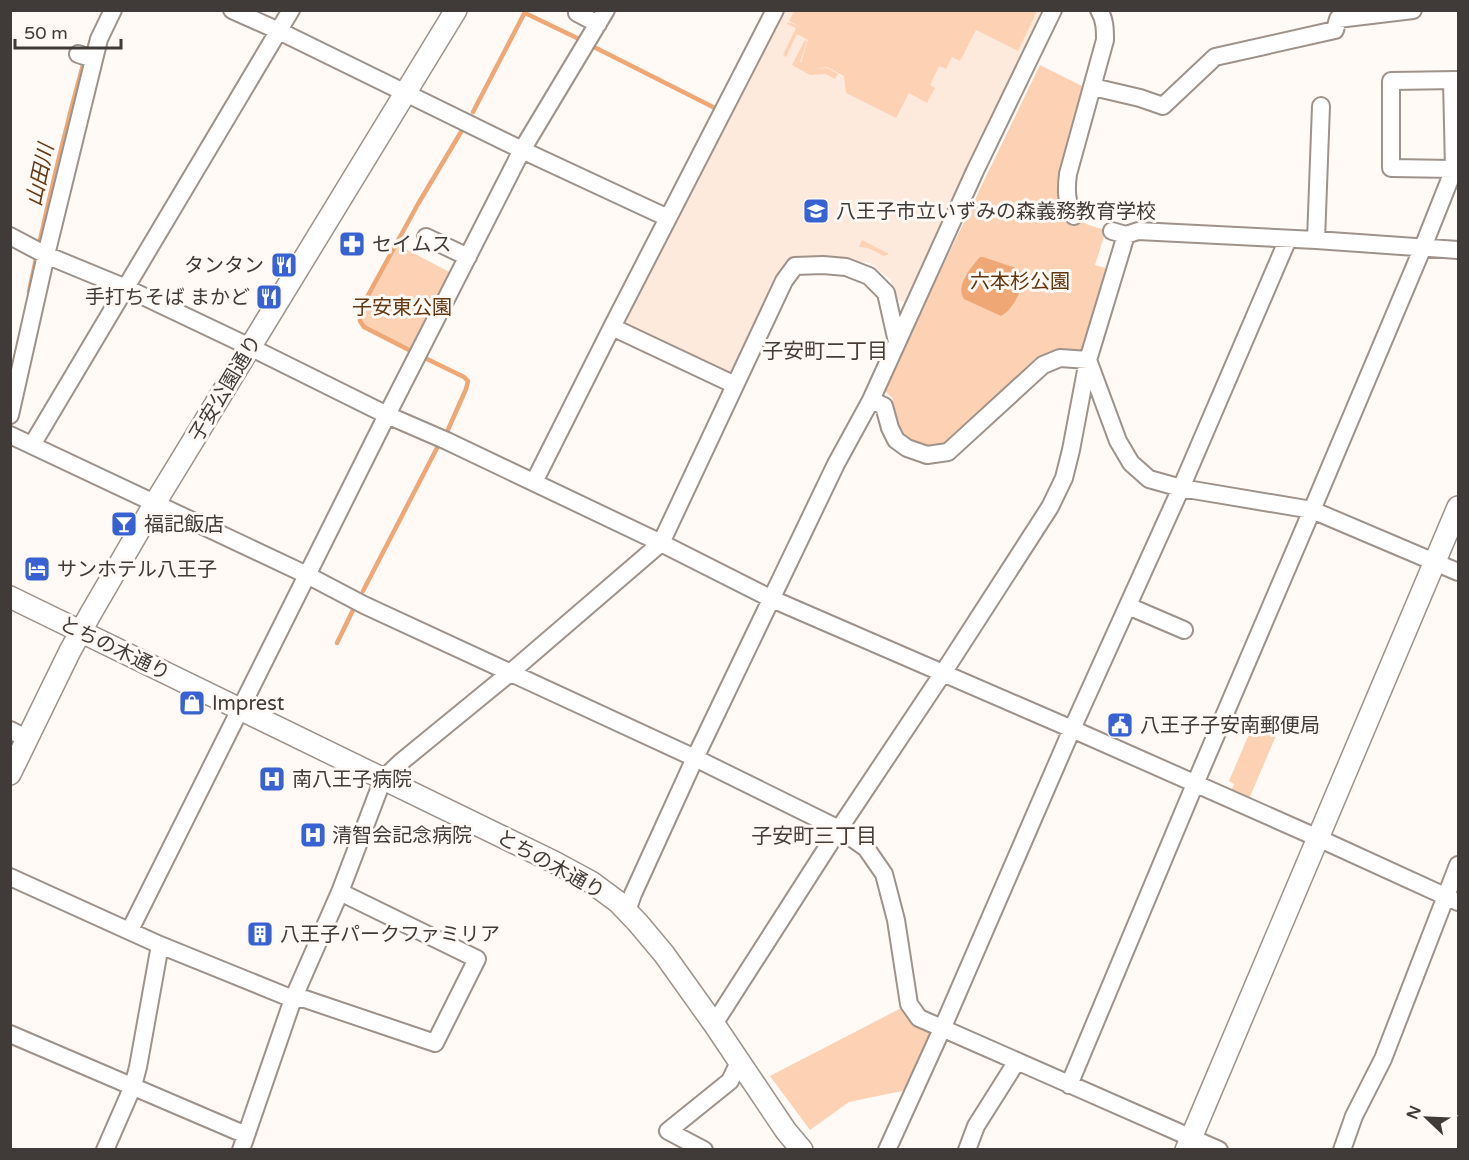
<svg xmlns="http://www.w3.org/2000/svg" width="1469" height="1160" viewBox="0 0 1469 1160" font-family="'Varela Round','Noto Sans JP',sans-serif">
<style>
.built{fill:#feeadc}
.green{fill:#fcd1b4}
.water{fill:#efa775}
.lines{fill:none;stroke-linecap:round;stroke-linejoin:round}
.stream{stroke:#efa775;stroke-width:4.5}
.minor-casing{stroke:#9e928a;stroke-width:20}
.tertiary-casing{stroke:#9e928a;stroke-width:24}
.minor{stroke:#fff;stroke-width:16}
.tertiary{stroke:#fff;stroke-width:21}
.labels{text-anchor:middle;stroke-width:6;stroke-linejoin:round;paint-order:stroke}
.poi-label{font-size:20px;fill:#403b38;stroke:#fffaf6;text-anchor:start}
.park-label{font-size:20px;fill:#64350f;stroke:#fffaf6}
.street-label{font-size:20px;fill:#403b38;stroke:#fffaf6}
.water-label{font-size:21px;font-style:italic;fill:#683914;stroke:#fffaf6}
.neighbourhood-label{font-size:21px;fill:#473d36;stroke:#fffaf6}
</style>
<rect width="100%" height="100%" fill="#fffaf6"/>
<!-- built -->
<path class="built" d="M783 11H1048L907 303 894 299 891 280 870 263 789 258 730 376 623 322Z"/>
<!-- green -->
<path class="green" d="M794 11V10L1037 11 1018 51 976 30 960 61 952 57 946 69 939 66 930 85 935 88 927 103 909 93 896 118 846 93 844 76 827 67 813 69 827 68 838 74 835 79 826 74 810 75 792 65 805 40 807 41 800 62 801 63 808 40 797 34 786 57 783 55 796 28 787 24 788 22 801 27 789 21Z
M1040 65 1092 91 1068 174 1074 216C1084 224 1093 227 1106 230L1095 265 1115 271 1089 356C1066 352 1056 348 1035 359L946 442 938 446 928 447 910 440 900 430 895 420 893 399 885 391 892 371Z
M862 240 889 254 884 256 868 248 859 247Z
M396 244 457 276 418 354 364 327 360 321V310Z
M1232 711 1278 731 1249 799 1231 791 1234 784 1229 781 1252 727 1229 717Z
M907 1005 928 1025 933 1035 907 1090 849 1102 810 1130 770 1076Z"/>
<!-- water -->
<path class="water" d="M980 257H983L1016 268 1021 272C1025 287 1014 309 1001 316L964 299C955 286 971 267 980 257Z"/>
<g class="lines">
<!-- stream -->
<path class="stream" d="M525 13 579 39
M596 48 713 107
M87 53 93 35
M473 112 526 10
M29 292C45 214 63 137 84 61
M413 352 364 327 360 321V310L418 204 461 132
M427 359 464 377 468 381 466 389 447 432
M363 591 437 448
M337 643 353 610"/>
<defs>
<path id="minor" d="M232 10 279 31 522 150 668 218
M577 13 598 24
M78 54 94 59
M1093 87 1140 98 1163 106 1215 57 1335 30 1338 19 1413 10
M1454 169 1391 168V81L1458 80
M1074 216C1066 201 1066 190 1068 174L1105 40C1105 29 1105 20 1099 10
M1112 231 1126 235
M10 236 46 255 126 288 250 347 387 415 447 441 661 543 772 599 1072 729 1181 488 1288 239
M426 237 468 257
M1316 240 1321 106
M612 327 735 385
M871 400 884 406 890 428 896 440 907 448 927 455 948 452 1043 365 1060 358 1088 360 1118 441 1131 463 1149 479 1181 488 1312 510 1458 572
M10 415 46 255 99 39 113 10
M10 435 307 575 364 605 695 758 839 829 866 848 884 874 896 920 909 1004 919 1018 1219 1150
M32 445 291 10
M534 482 612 327 775 10
M1128 606 1184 630
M10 730 28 739
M10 877 160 945 293 999H305L435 1043 477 959 340 892
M627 911 633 894 695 758 836 464 871 400 975 171 1053 10
M130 930 387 415 522 150 606 10
M714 1024 839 829 943 673 1050 507 1064 478 1071 450 1088 360 1126 235 1138 231 1316 240 1458 250
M10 1034 246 1135
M1069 1085 1195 784 1312 510 1423 247 1454 169 1452 80
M105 1150 133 1086 138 1067 160 945
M241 1150 293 999 340 892 383 779 401 762 511 672 661 543 784 281 795 266 823 265 846 267 869 276 886 293 897 342
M704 1150 668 1131 730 1081 739 1062
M887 1150 942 1029 1072 729 1318 838 1458 902
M967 1150 976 1126 1017 1061
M1342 1150 1354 1116 1383 1059 1458 865"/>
<path id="tertiary" d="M10 597 554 862 591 882 618 902 638 923 664 954 714 1024 786 1131 802 1150
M10 774 70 651 91 613 155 503 456 10
M1186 1150 1458 507"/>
</defs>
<!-- minor casing -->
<use href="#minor" class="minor-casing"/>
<!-- tertiary casing -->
<use href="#tertiary" class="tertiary-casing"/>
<!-- minor -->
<use href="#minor" class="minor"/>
<!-- tertiary -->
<use href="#tertiary" class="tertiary"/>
</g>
<!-- icons -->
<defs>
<symbol id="school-square" viewBox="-11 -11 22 22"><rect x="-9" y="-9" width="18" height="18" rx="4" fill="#3861d2" stroke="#fffaf6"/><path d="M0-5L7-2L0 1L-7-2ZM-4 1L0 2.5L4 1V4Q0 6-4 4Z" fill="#fff"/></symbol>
<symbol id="pharmacy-square" viewBox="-11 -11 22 22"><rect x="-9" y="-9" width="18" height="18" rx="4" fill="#3861d2" stroke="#fffaf6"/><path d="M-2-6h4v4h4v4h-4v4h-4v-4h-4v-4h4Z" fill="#fff"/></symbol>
<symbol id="restaurant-square" viewBox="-11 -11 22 22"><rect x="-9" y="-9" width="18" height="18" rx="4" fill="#3861d2" stroke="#fffaf6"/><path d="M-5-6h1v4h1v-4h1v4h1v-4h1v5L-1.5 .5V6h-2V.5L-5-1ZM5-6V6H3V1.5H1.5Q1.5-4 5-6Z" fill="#fff"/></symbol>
<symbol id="bar-square" viewBox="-11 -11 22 22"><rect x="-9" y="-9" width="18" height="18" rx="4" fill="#3861d2" stroke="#fffaf6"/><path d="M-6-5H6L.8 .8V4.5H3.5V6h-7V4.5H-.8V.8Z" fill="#fff"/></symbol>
<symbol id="hotel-square" viewBox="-11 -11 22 22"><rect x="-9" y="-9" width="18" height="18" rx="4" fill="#3861d2" stroke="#fffaf6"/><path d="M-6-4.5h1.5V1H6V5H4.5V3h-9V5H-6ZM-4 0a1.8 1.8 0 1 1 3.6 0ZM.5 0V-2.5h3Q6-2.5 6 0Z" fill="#fff"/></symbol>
<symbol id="shop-square" viewBox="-11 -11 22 22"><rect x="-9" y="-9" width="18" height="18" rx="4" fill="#3861d2" stroke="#fffaf6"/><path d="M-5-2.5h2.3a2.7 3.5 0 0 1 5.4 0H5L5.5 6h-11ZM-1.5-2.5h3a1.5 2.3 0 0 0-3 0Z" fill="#fff"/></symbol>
<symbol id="civic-square" viewBox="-11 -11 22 22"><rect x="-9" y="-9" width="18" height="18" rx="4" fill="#3861d2" stroke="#fffaf6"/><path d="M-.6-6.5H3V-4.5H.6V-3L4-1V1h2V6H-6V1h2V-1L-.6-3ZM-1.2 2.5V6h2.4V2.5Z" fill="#fff"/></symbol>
<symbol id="hospital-square" viewBox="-11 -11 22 22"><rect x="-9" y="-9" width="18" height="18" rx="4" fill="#3861d2" stroke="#fffaf6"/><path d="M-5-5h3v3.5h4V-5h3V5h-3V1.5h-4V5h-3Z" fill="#fff"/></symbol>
<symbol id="building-square" viewBox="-11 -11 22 22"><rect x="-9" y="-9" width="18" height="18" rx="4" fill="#3861d2" stroke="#fffaf6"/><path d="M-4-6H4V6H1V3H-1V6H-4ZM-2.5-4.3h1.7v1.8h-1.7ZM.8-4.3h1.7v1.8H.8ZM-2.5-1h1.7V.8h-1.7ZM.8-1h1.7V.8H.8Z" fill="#fff"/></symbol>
</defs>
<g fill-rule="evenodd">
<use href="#school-square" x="801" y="196" width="30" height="30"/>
<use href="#pharmacy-square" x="337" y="229" width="30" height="30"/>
<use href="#restaurant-square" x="269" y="250" width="30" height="30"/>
<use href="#restaurant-square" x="254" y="282" width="30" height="30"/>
<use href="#bar-square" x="109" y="509" width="30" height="30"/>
<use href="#hotel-square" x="22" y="554" width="30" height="30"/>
<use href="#shop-square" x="177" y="688" width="30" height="30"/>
<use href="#civic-square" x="1105" y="710" width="30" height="30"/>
<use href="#hospital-square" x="257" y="764" width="30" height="30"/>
<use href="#hospital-square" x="298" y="820" width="30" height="30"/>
<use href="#building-square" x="245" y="919" width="30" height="30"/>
</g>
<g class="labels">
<!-- poi labels -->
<g class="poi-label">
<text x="836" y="218">八王子市立いずみの森義務教育学校</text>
<text x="372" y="251">セイムス</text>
<text x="264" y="272" text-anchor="end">タンタン</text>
<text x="250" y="304" text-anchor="end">手打ちそば まかど</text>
<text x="144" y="531">福記飯店</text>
<text x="57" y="576">サンホテル八王子</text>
<text x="212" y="710">Imprest</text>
<text x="1140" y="732">八王子子安南郵便局</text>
<text x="292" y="786">南八王子病院</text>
<text x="332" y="842">清智会記念病院</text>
<text x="280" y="941">八王子パークファミリア</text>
</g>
<!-- park labels -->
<g class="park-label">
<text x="1020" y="288">六本杉公園</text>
<text x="402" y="314">子安東公園</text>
</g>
<!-- street labels -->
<g class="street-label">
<text transform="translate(225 388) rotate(-59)" y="7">子安公園通り</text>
<text transform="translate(115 648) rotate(26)" y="7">とちの木通り</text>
<text transform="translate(551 864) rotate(29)" y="7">とちの木通り</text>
</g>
<!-- water labels -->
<g class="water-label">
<text transform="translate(40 175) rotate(-78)" y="7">山田川</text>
</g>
<!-- neighbourhood labels -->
<g class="neighbourhood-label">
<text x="825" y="358">子安町二丁目</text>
<text x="814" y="843">子安町三丁目</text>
</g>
</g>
<!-- border -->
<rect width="1469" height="1160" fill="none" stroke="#403b38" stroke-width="24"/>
<!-- north arrow -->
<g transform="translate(1427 1118) rotate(293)" stroke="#fffaf6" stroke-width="4.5" paint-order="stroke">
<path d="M0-4.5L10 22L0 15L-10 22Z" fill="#403b38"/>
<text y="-9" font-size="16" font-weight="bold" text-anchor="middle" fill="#403b38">N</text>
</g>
<!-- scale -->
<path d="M15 39v9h106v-9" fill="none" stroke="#403b38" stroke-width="3"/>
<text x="24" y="39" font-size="18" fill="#403b38" stroke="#fffaf6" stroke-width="4.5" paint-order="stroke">50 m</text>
</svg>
